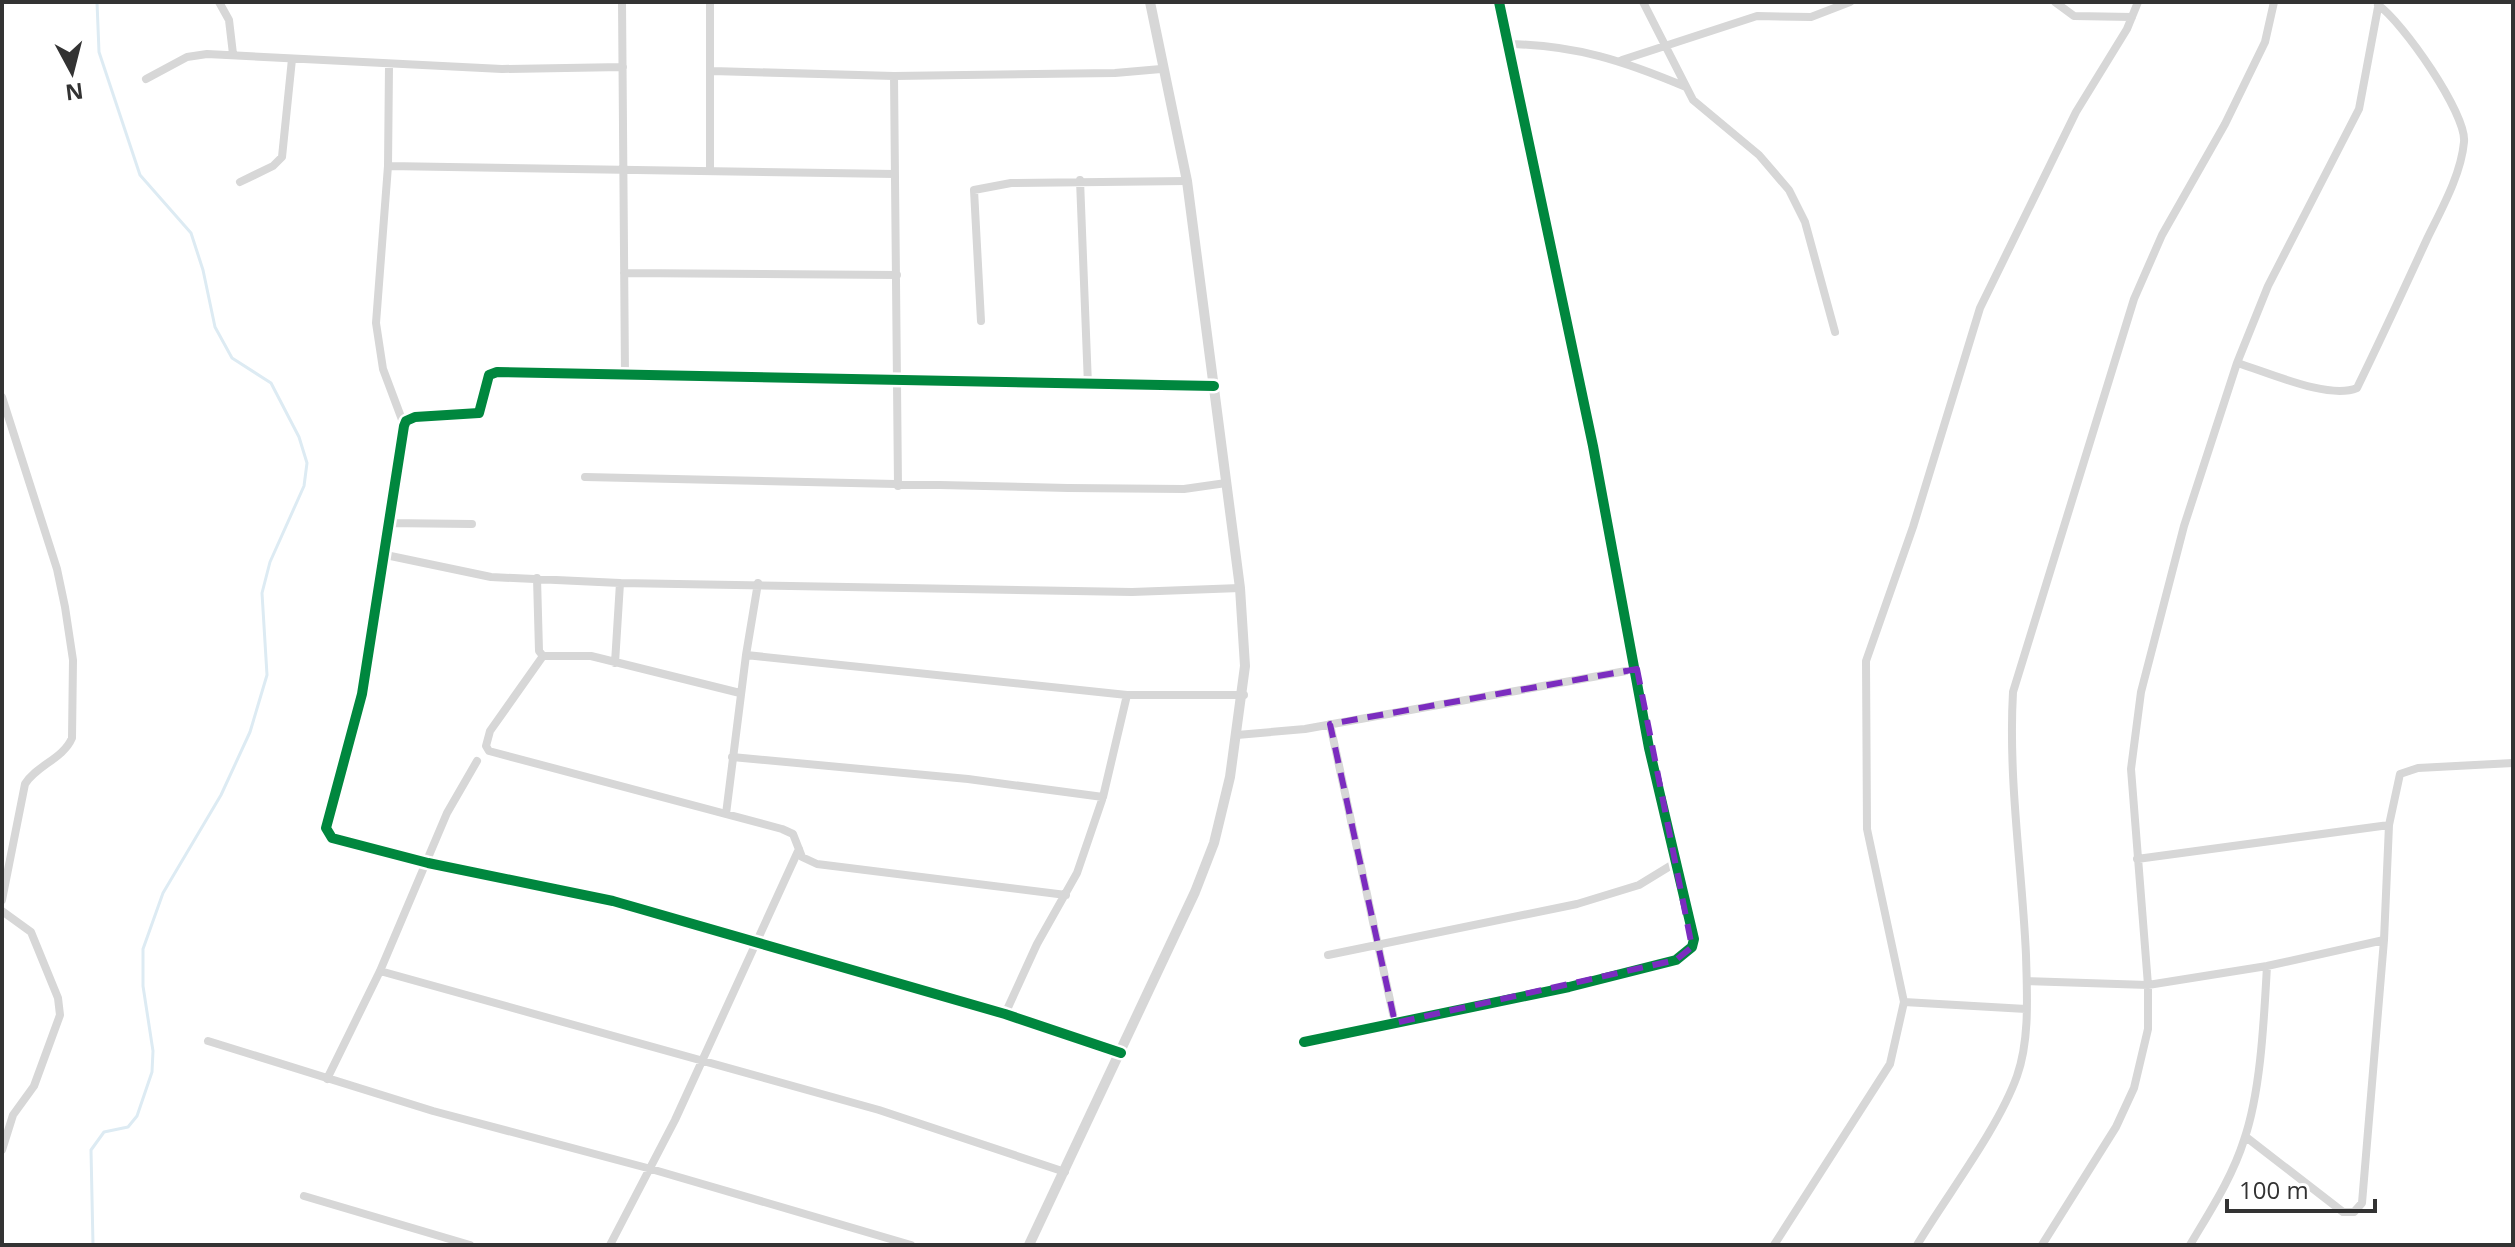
<svg xmlns="http://www.w3.org/2000/svg" width="2515" height="1247" viewBox="0 0 2515 1247" font-family="'Open Sans',sans-serif">
<style>
.lines{fill:none;stroke-linecap:round;stroke-linejoin:round}
.stream{stroke:#ddebf3;stroke-width:3}
.minor{stroke:#d7d7d7;stroke-width:8}
.tertiary{stroke:#d7d7d7;stroke-width:10}
.cycleway-casing{stroke:#fff;stroke-width:15}
.cycleway{stroke:#00873e;stroke-width:10}
.marked{fill:none;stroke:#7b2cbf;stroke-width:6;stroke-dasharray:16 10;stroke-linejoin:round}
</style>
<rect width="100%" height="100%" fill="#fff"/>
<g class="lines">
<!-- stream -->
<path class="stream" d="M93 1245 91 1150 104 1132 128 1127 137 1116 152 1072 153 1051 143 986V949L163 893 221 795 250 732 267 675 262 593 270 562 304 486 307 463 299 437 271 383 232 358 215 327 203 270 191 233 140 175 99 52 97 2"/>
<!-- minor -->
<path class="minor" d="M219 2 229 20 233 54
M622 2 625 375
M1643 2 1693 100 1759 155 1789 190 1805 222 1835 332
M2055 2 2074 16 2132 17
M1508 44C1576 45 1624 61 1686 87
M1622 60 1757 16 1811 17 1850 2
M389 66 388 166 376 323 383 369 404 425
M712 71 894 76 1115 73 1161 69
M894 76 898 486
M146 79 187 57 207 54 502 69 623 67
M388 166 895 174
M710 170V2
M1080 180 1088 385
M240 182 273 166 282 157 292 59
M624 273 897 275
M981 321 974 190 1011 183 1187 181
M2237 363C2268 372 2328 400 2357 388 2381 339 2404 289 2427 239 2441 210 2461 175 2464 142 2467 114 2402 21 2378 5
M2 397 57 569 65 607 73 660 72 738C63 759 37 765 25 784L2 900
M585 477 1068 488 1184 489 1226 483
M386 523 472 524
M381 554 491 577 620 583 1132 592 1240 588
M537 578 539 651 543 656H591L740 693
M758 583 746 655 1127 695H1244
M543 656 490 731 486 746 489 751 782 829 793 834 802 857 817 864 1066 895
M615 663 620 583
M1330 724 1395 1023
M1237 735 1305 729 1637 669
M732 757 968 779 1103 797
M726 814 746 655
M2389 825 2400 774 2418 768 2513 763
M2137 859 2389 825 2384 940 2362 1203 2354 1212H2343L2246 1137
M2 911 31 932 58 998 60 1015 34 1086 13 1115 2 1150
M1328 955 1577 904 1639 885 1675 863
M380 971 879 1110 1065 1172
M2027 981 2148 985 2267 966 2384 940
M1904 1002 2026 1009
M1005 1014 1037 944 1077 873 1103 797 1127 695
M208 1041 433 1111 651 1169 911 1245
M1304 1042 1569 987 1676 960 1692 947 1694 939 1649 748 1593 446 1499 2
M1121 1053 1005 1014 613 901 428 863 332 838 326 828 362 694 404 426 406 421 415 417 479 413 489 375 497 372 1214 386
M327 1079 380 971 447 813 477 761
M304 1196 470 1245
M610 1245 675 1120 799 849
M1774 1245 1890 1064 1904 1002 1867 829 1866 661 1913 527 1980 308 2076 112 2127 29 2138 2
M1917 1245C1947 1195 1998 1129 2017 1076 2030 1039 2027 994 2026 955 2022 867 2008 780 2013 692L2134 299 2162 235 2225 124 2265 42 2274 2
M2042 1245 2116 1127 2134 1088 2148 1029V985L2131 769 2141 692 2184 526 2237 363 2268 286 2359 109 2379 2
M2190 1245C2210 1211 2232 1178 2244 1140 2261 1091 2264 1018 2267 966"/>
<!-- tertiary -->
<path class="tertiary" d="M1029 1245 1195 892 1214 843 1230 777 1245 666 1240 588 1187 181 1150 2"/>
<defs>
<path id="cycleway" d="M1304 1042 1569 987 1676 960 1692 947 1694 939 1649 748 1593 446 1499 2
M1121 1053 1005 1014 613 901 428 863 332 838 326 828 362 694 404 426 406 421 415 417 479 413 489 375 497 372 1214 386"/>
</defs>
<!-- cycleway casing -->
<use href="#cycleway" class="cycleway-casing"/>
<!-- cycleway -->
<use href="#cycleway" class="cycleway"/>
</g>
<!-- marked area -->
<path class="marked" d="M1637 669 1692 947 1676 960 1395 1023 1330 724Z"/>
<!-- border -->
<rect width="2515" height="1247" fill="none" stroke="#333333" stroke-width="8"/>
<!-- north arrow -->
<g transform="translate(72 72) rotate(173)" stroke="#ffffff" stroke-width="6" paint-order="stroke">
<path d="M0-6L14 30L0 20L-14 30Z" fill="#333333"/>
<text y="-12" font-size="22" font-weight="bold" text-anchor="middle" fill="#333333">N</text>
</g>
<!-- scale -->
<path d="M2227 1199v12h148v-12" fill="none" stroke="#333333" stroke-width="4"/>
<text x="2239" y="1199" font-size="24" fill="#333333" stroke="#ffffff" stroke-width="6" paint-order="stroke">100 m</text>
</svg>
